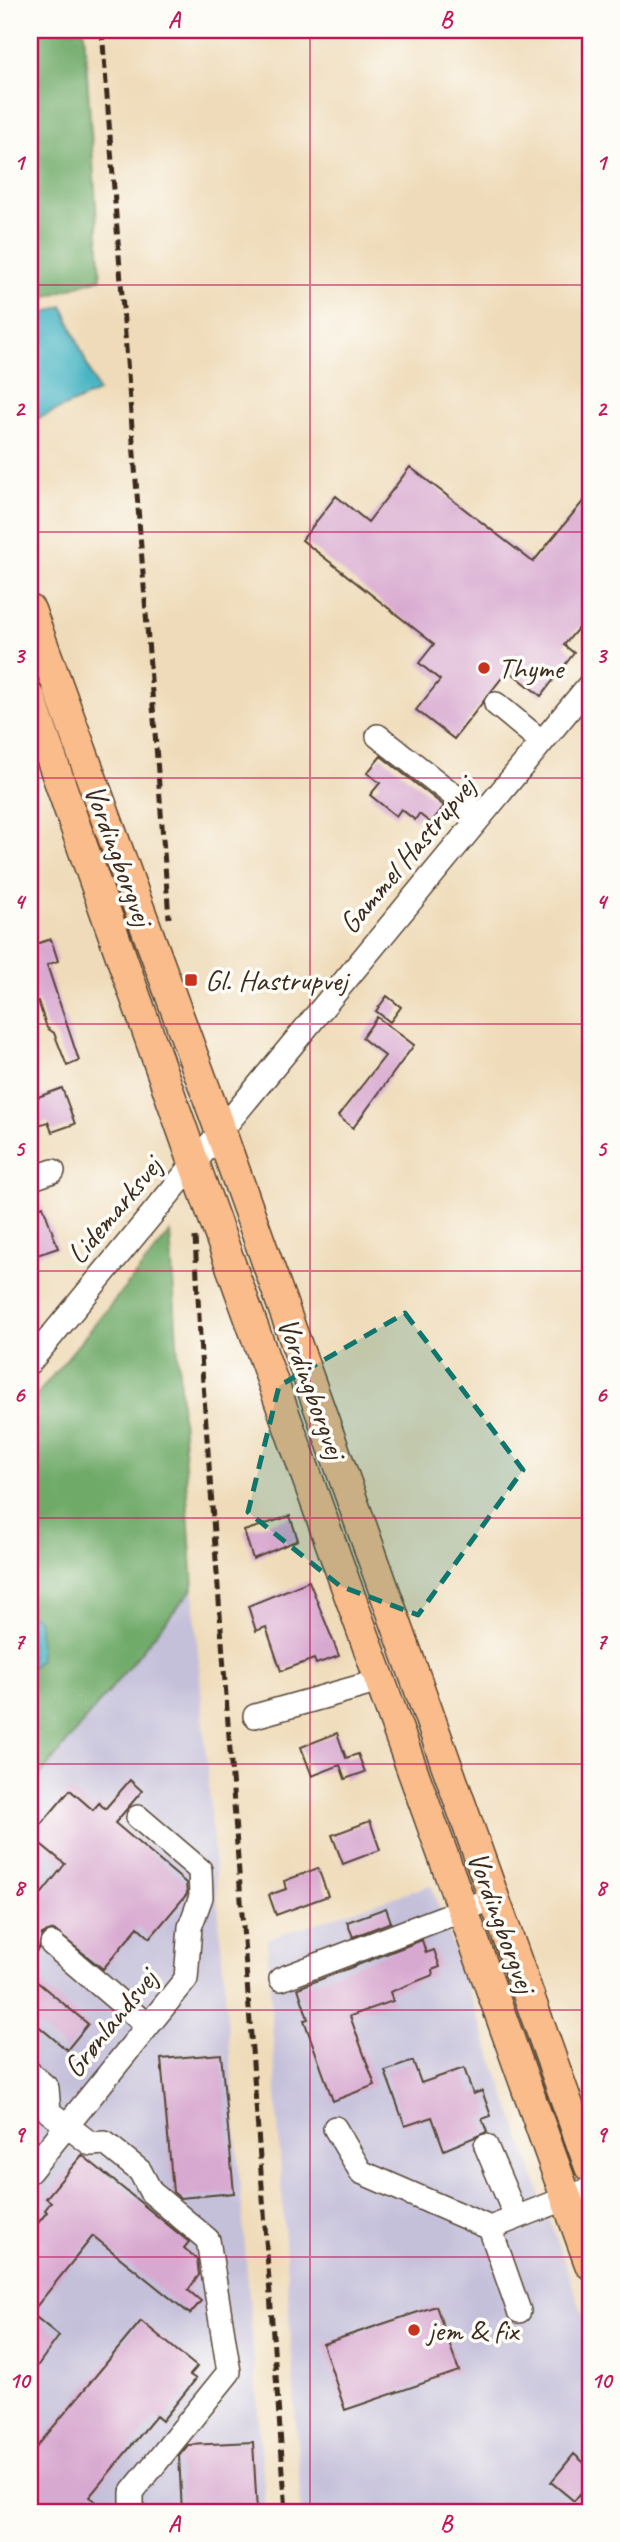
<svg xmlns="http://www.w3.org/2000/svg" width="620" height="2542" viewBox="0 0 620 2542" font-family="Caveat,sans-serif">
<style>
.industrial{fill:#c5c0da}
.forest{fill:#70aa69;stroke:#566a44;stroke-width:2}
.water{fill:#48b5c4;stroke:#427071;stroke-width:2}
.building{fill:#d8a9d0}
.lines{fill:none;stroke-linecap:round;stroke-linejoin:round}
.minor-casing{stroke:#564535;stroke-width:26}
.major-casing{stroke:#564535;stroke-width:33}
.minor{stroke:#fff;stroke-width:23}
.major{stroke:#f9bc8a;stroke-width:30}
.rail{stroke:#3b2a1e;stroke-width:5;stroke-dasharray:10 5;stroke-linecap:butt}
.marked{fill:#0f766e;fill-opacity:0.2;stroke:#0f766e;stroke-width:5;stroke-dasharray:14 9;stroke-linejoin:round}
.grid{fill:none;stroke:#c2185b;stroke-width:2;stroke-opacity:0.55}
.poi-dot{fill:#c8321e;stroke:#fdfcf7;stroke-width:2.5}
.labels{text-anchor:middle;stroke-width:7;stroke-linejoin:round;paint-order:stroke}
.poi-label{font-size:30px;fill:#3b2a1e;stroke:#fdfcf7;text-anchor:start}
.street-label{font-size:30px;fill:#3b2a1e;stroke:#fdfcf7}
.neatline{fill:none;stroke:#c2185b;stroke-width:2.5}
.grid-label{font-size:23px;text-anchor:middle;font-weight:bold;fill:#c2185b}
</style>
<rect width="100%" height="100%" fill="#fdfcf7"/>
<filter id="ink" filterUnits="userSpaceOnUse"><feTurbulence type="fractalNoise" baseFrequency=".0143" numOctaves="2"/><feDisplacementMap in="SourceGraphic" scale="14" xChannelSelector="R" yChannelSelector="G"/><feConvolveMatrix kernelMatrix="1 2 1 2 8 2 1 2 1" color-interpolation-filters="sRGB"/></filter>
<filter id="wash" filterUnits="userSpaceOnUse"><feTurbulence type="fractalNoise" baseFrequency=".00686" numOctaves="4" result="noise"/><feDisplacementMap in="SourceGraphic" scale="28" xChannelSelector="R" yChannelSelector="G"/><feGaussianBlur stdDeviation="1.57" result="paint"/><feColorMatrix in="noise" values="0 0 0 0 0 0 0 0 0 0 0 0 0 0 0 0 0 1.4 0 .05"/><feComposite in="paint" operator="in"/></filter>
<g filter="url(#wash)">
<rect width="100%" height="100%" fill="#efdbb9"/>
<!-- industrial -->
<path class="industrial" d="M193 1588 266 2512H30V1788Z
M431 1885 590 2334V2512H301L267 1939Z"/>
<!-- forest -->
<path class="forest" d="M30 30H84L101 278 30 302Z
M170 1233 193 1588 30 1788V1403Z"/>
<!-- water -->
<path class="water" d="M63 306 98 392 30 422V318Z
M30 1614 39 1620 40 1659 30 1669Z"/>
<g id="blocks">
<!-- building -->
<path class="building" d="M410 467 533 562 590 493V614L564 645 574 653 541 696 508 670 454 739 416 710 440 680 419 663 434 644 302 540 336 496 368 522Z
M381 756 444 806 431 823 419 814 415 820 401 809 396 816 370 795 380 783 367 773Z
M51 939 58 961 47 965 79 1061 67 1066 54 1033 47 1028 38 1001 30 1004V946Z
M387 996 401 1007 390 1022 376 1011Z
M377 1017 414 1045 353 1128 338 1116 385 1056 362 1038Z
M62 1088 75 1124 52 1132 48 1122 35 1126 30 1100Z
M43 1206 58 1248 34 1256 30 1244V1211Z
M290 1516 298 1540 253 1559 244 1531Z
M309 1581 339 1656 316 1664 314 1659 281 1671 266 1627 256 1631 248 1606Z
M337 1733 346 1758 358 1754 365 1772 345 1779 340 1765 312 1776 301 1747Z
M130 1780 142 1791 115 1823 186 1883 187 1894 150 1938 138 1927 103 1969 54 1930 42 1934 39 1948 30 1958V1883L42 1893 65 1864 31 1836 70 1790 93 1810 99 1803 105 1809Z
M370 1821 380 1850 343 1864 332 1835Z
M318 1868 328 1896 276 1915 269 1895 286 1889 284 1881Z
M386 1908 391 1922 353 1937 347 1922Z
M422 1940 426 1953 434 1950 440 1967 432 1970 433 1975 390 1992 393 2001 350 2016 375 2085 333 2101 304 2020 308 2019 298 1988Z
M30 1976 88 2024 67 2050 30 2019Z
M221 2054 234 2193 180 2198 173 2192 161 2059Z
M413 2061 421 2083 464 2068 473 2094 482 2091 491 2116 482 2119 487 2132 444 2150 432 2117 405 2126 385 2071Z
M82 2155 189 2242 184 2248 197 2259 199 2275 188 2290 201 2301 190 2314 93 2236 31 2313 59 2336 30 2376V2233L47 2212 45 2210 51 2202 46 2198Z
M436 2306 459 2371 345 2410 323 2344Z
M141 2321 197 2367 190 2375 196 2379 162 2421 156 2416 89 2497 95 2501 86 2512H30V2455Z
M253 2442 257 2512H182L179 2456 188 2445Z
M574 2454 590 2468V2482L574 2501 551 2482Z"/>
</g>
</g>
<g filter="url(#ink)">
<use href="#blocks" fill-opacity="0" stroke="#564535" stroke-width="2"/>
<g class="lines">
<defs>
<path id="minor" d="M496 704 542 742
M378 736 480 816
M30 1179 53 1171
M30 1362 590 684
M255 1716 380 1681
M52 1944 148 2026
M281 1979 494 1898
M30 2073 47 2088 49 2112 91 2144 105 2143 140 2171 151 2192 208 2240 229 2372 132 2492V2512
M335 2128 361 2172 490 2228 590 2189
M486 2146 516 2217
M30 2171 186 1979 190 1927 201 1897 200 1870 138 1817
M490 2228 519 2311"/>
<path id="major" d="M30 610 220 1130 590 2167
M30 698 194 1163 590 2264"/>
</defs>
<!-- minor casing -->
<use href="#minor" class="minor-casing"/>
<!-- major casing -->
<use href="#major" class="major-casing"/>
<!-- minor -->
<use href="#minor" class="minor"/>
<!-- major -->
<use href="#major" class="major"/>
<!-- rail -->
<path class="rail" d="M102 30 169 918
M195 1237 201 1356 286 2512"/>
</g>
</g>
<!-- marked area -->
<path class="marked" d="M405 1313 523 1470 418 1615 340 1586 248 1512 279 1386Z"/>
<!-- grid -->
<path class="grid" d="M310 30V2512M30 285H590M30 532H590M30 778H590M30 1024H590M30 1271H590M30 1518H590M30 1764H590M30 2010H590M30 2257H590"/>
<!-- markers -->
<g class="poi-dot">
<circle cx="484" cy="668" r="7"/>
<rect x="184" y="973" width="14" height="14" rx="3.5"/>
<circle cx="414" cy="2330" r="7"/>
</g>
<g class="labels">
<!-- poi labels -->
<g class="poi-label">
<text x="498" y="678">Thyme</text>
<text x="205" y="990">Gl. Hastrupvej</text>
<text x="428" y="2340">jem &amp; fix</text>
</g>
<!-- street labels -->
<g class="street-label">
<text transform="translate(119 855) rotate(70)" y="10">Vordingborgvej</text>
<text transform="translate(407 855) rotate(-50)" y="10">Gammel Hastrupvej</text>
<text transform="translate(114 1210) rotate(-50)" y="10">Lidemarksvej</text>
<text transform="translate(312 1388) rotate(70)" y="10">Vordingborgvej</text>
<text transform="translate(502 1922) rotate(70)" y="10">Vordingborgvej</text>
<text transform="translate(110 2023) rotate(-51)" y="10">Grønlandsvej</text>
</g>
</g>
<!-- margin -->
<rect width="620" height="2542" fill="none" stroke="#fdfcf7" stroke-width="77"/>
<rect x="38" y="38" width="544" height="2466" class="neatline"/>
<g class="grid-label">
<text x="174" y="27">A</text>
<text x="446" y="27">B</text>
<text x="19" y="170">1</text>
<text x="601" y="170">1</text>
<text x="19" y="416">2</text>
<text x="601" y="416">2</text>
<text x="19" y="663">3</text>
<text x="601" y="663">3</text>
<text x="19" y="909">4</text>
<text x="601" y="909">4</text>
<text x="19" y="1156">5</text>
<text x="601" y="1156">5</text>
<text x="19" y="1402">6</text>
<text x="601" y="1402">6</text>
<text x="19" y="1649">7</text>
<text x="601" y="1649">7</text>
<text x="19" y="1895">8</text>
<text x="601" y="1895">8</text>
<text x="19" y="2142">9</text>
<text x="601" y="2142">9</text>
<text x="19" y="2388">10</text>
<text x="601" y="2388">10</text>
<text x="174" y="2531">A</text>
<text x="446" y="2531">B</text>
</g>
</svg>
